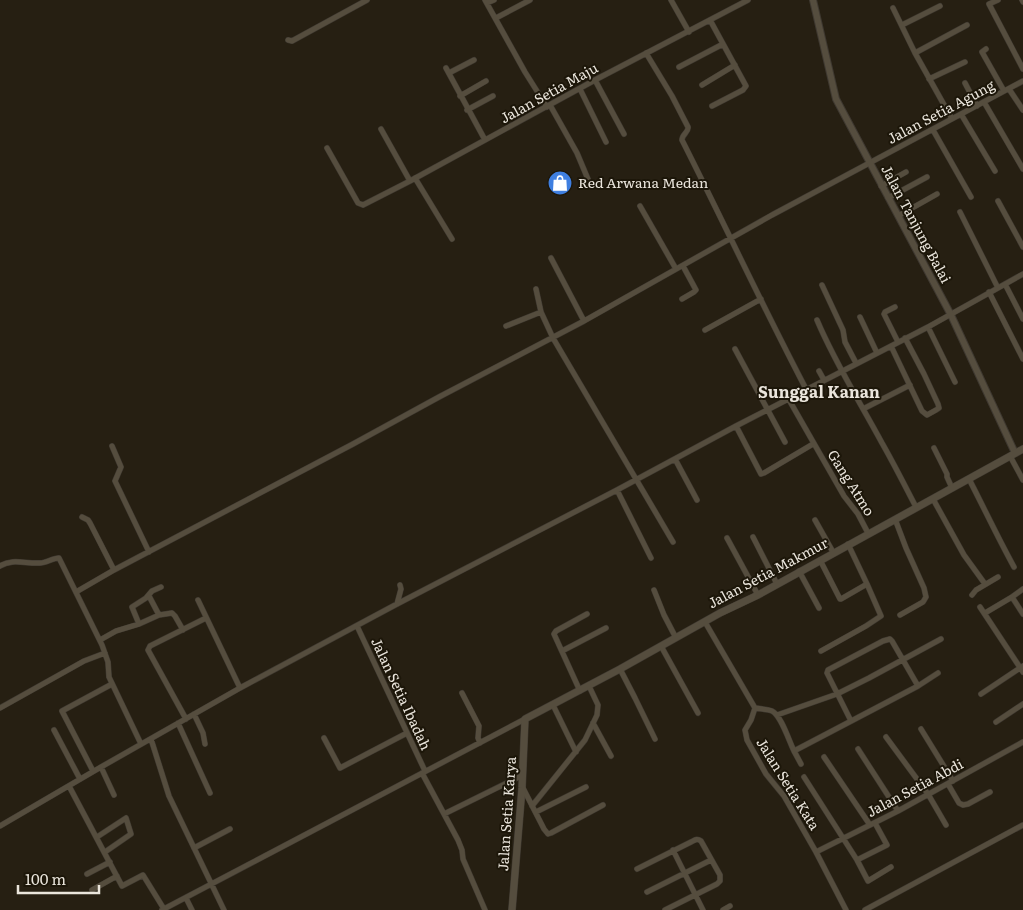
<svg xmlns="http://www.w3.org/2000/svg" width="1023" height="910" viewBox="0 0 1023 910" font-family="Literata,serif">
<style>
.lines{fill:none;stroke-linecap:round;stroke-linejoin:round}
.minor-casing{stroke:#3f3931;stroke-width:6}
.tertiary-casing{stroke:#3f3931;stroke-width:8}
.secondary-casing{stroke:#3f3931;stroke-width:8}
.minor{stroke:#554d3e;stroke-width:5}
.tertiary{stroke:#554d3e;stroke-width:6}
.secondary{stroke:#554d3e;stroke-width:7}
.labels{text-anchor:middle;stroke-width:4;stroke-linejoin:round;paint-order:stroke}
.street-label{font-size:14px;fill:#eae5dc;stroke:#1c1609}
.poi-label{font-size:14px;fill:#eae5dc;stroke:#1c1609;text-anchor:start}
.quarter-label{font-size:16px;font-weight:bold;fill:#eae5dc;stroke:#1c1609}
</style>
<rect width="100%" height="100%" fill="#261f12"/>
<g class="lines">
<defs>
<path id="minor" d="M485 0 525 72 547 107
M671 0 689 32
M998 0 989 4 1023 69
M1022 0 1023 2
M487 3 494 0
M893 8 915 53 952 119
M496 18 530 0
M710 20 746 86 743 90 712 106
M902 25 940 6
M288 40 292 41 367 0
M986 49 982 52 1004 91
M646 53 672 96 688 127C689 132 682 134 682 140 724 223 763 307 806 389
M915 53 967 25
M679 67 723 44
M446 68 485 140
M449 73 474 60
M929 79 965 62
M595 80 624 134
M965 83 977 106
M702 85 735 65
M580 89 606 142
M1009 89 1023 110
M460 96 486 81
M984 102 1023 169
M550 105 577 153 590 184
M467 110 493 96
M961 114 995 171
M381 129 410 181
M933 130 971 197
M327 148 358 203 363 205 410 181 595 80 748 0
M415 178 452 239
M881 186 906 172
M888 198 927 177
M998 201 1023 247
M640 206 676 269
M960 212 998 288
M898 216 937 194
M551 258 584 321
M1005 284 1023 319
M822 285 843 330 845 342 856 363
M536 289 541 312 553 338 673 542
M989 292 1023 359
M682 299 694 292 696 290 683 266
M895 307 885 312 884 314 898 342
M860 317 877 353
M817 320C835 363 860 402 882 443 894 464 905 486 916 507
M506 326 541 312
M928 327 955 382
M705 330 761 299
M891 346 922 411 927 415 936 410 939 408 938 404 924 374 905 338
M735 349 785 442
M819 371 824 380
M788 398 844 496 858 514 868 533
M863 409 910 385
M736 426 761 474 764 473 813 444
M112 446 121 467 115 481 149 552
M934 448 947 474V477L952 488
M1010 456 1023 480
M675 459 697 500
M969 479C984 508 998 538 1014 567
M617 490 651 558
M933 499 964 555 985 584
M82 517 88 520 90 523 114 570
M895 519 906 548 924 588 926 597 923 602 900 615
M815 520 833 552
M753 537 777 584
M727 538 758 595
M820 560 840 599H841L867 584
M0 566C12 558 26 564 40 563 46 563 53 558 59 558L102 645 108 662 109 677 141 744
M799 571 819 608
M654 590 664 615 676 638
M76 592 114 570 353 444 439 397 584 321 772 215 1023 81
M972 595 976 590 998 577
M149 596 159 615
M1012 597 1023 614
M198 600 240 688
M397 604 401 589 400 585
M980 607 1023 672
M985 613 1012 597 1023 589
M705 622 755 708 751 720 745 730 747 740 766 774 784 796 816 852 846 910
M139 624 132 607 146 598 152 591 161 587
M357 626 425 771
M100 640 116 631 139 624 159 615 172 613 175 616 183 630
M661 646 698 713
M562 651 606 628
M821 651 866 626 881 616 867 584 848 544
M620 669 635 698 655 739
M580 691 554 634 556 631 587 614
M462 693 479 726 478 738 480 743
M981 694 1023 666
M553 705 576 752
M0 708 84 661 105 653
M755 708C760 709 767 709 772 711 781 715 789 741 794 751L918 686 938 673
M194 714 203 733 205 744
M777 715 837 694 869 678 941 639
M186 719 148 650 150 646 206 618
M851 721 827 673 828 670 883 641 890 639 892 641 918 686
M996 722 1023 704
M178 723 210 793
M593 723 611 756
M921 729 953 781
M54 730 80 779
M886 737 928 794 946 825
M324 738 340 768 407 733
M151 739 169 796 224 910
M858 749 898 811
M794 751 801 764
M824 757 870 825
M101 767 114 795
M93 771 62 711 112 684
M422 773 458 840 462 850 463 859 485 910
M804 777 857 860 868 881 891 867
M948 784 959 803 963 805 968 804 990 792
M69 786 122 886 143 875 164 909
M523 788 544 829 548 834 551 833 603 805
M532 806 585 740 597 715 598 705 589 686
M536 812 586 787
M444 814 523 775
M0 826 101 767 240 688 397 604 617 490 736 426 928 327 1023 274
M97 837 126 818 131 834 105 852
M194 848 230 829
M673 850 703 910
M816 852 898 811 1023 742
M857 860 887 845 875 823
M637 869 691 842C695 840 697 838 701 841L720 875V881L717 884 665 910
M87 874 110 862
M92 890 117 876
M647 892 711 860
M186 898 192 910
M162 910 525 719
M723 910 730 906
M865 910 1023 825"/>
<path id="tertiary" d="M813 0 836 99 951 315 1015 453"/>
<path id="secondary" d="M512 910 522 788 525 719 620 669 720 613 758 595 1023 449"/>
</defs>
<!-- minor casing -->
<use href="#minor" class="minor-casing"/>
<!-- tertiary casing -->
<use href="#tertiary" class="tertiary-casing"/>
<!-- secondary casing -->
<use href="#secondary" class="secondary-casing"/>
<!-- minor -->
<use href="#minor" class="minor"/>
<!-- tertiary -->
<use href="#tertiary" class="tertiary"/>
<!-- secondary -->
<use href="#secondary" class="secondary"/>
</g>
<!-- icons -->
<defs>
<symbol id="shop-disc" viewBox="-11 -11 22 22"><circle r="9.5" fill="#3f7fe0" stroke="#1c1609"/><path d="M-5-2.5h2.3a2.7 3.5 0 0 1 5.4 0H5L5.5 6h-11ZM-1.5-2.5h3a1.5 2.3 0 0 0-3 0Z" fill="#fff"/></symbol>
</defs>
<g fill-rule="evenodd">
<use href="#shop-disc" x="546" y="169" width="28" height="28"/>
</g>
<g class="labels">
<!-- street labels -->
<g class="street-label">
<text transform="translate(549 93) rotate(-29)" y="5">Jalan Setia Maju</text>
<text transform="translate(941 112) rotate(-28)" y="5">Jalan Setia Agung</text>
<text transform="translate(916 224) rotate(62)" y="5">Jalan Tanjung Balai</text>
<text transform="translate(851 483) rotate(58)" y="5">Gang Atmo</text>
<text transform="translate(768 573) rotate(-28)" y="5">Jalan Setia Makmur</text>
<text transform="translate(401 694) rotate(65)" y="5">Jalan Setia Ibadah</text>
<text transform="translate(788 784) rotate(58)" y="5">Jalan Setia Kata</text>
<text transform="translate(915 788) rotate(-28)" y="5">Jalan Setia Abdi</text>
<text transform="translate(507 814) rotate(-86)" y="5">Jalan Setia Karya</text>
</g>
<!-- poi labels -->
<g class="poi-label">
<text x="578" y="188">Red Arwana Medan</text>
</g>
<!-- quarter labels -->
<g class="quarter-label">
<text x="819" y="398">Sunggal Kanan</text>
</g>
</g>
<!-- scale -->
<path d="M18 885v8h81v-8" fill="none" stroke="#eae5dc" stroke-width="2.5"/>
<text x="25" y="885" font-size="15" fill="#eae5dc" stroke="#1c1609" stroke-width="4" paint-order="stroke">100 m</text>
</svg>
